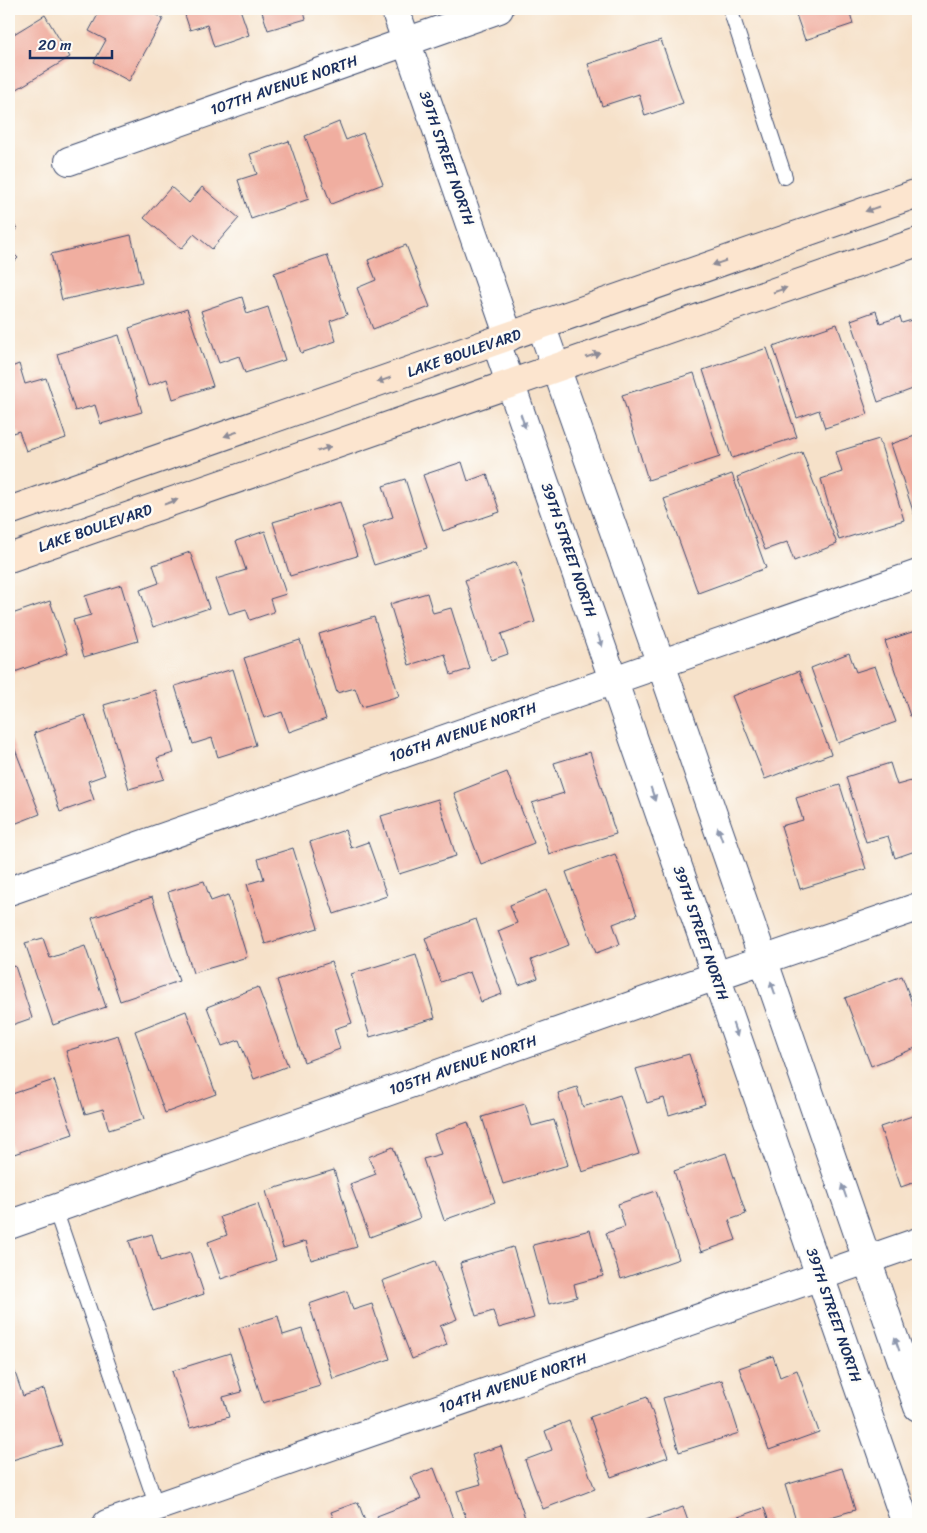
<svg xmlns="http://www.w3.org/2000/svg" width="927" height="1533" viewBox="0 0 927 1533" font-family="Sriracha,sans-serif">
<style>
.building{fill:#f0aea0}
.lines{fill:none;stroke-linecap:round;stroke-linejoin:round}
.lane-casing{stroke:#3c4a6e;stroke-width:16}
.street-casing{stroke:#3c4a6e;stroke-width:30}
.secondary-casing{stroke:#3c4a6e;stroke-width:30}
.lane{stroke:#fff;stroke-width:14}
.street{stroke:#fff;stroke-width:28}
.secondary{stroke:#fce5cf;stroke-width:28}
.oneway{fill:#8c8a96}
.oneway2{fill:#8d97ae}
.labels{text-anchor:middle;stroke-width:5;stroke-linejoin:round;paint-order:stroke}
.street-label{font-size:15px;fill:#1b2f5e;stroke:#fdfcf7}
</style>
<rect width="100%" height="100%" fill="#fdfcf7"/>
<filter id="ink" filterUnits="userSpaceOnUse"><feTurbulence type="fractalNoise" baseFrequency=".02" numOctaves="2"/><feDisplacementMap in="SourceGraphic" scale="10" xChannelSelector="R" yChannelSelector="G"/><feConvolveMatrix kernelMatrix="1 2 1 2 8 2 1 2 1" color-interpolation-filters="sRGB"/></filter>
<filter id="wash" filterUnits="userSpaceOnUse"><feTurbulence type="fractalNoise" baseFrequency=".0096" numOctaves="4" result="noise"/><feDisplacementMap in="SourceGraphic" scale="20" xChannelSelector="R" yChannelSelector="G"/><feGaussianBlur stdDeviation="1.12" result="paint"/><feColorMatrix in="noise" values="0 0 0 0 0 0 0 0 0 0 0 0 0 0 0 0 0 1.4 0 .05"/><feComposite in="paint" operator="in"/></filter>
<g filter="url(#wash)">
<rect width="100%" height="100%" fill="#f6e1c9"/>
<g id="blocks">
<!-- building -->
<path class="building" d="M101 9H146L163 19 129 81 94 62 106 40 89 31Z
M183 9H240L249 35 214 47 207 25 190 30Z
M261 9H303L306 19 268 30Z
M794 9H849L853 24 805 40Z
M45 15 70 57 9 94V37Z
M661 40 683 103 645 116 639 94 602 106 588 64Z
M339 122 346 140 363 133 383 184 331 204 305 136Z
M289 141 309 199 251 219 238 180 257 174 250 154Z
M171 187 189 203 202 187 239 218 212 249 194 234 181 249 144 218Z
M9 220 17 228 9 238Z
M131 235 142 282 62 300 51 254Z
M406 245 430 307 373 329 357 288 376 280 368 260Z
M9 249 18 258 9 267Z
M327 255 347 315 330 321 336 341 301 353 274 273Z
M242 297 247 314 268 307 285 360 245 373 239 356 219 363 201 311Z
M187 309 213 386 173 399 167 379 148 386 129 328Z
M876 311 880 323 900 317 902 323 915 319 918 327V369H917L918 387 878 402 851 320Z
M837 324 868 414 825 428 819 410 797 418 773 346Z
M119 335 142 412 101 424 95 405 75 411 57 354Z
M767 348 797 437 732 458 703 370Z
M19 364 25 384 46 378 66 438 26 451 19 431 9 434V368Z
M694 373 720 457 648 480 622 395Z
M918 435V513L914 514 891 444Z
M879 439 904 520 839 540 821 479 842 472 836 452Z
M802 452 837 544 794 561 787 542 765 550 737 477Z
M462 462 468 481 487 474 500 512 443 531 423 475Z
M732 474 766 568 698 593 664 499Z
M405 479 427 548 374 565 361 527 393 517 383 486Z
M340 502 357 556 290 576 273 522Z
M265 531 286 594 270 599 274 612 250 620 246 609 229 614 216 579 246 570 236 541Z
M190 552 209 608 153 627 140 590 159 583 153 565Z
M516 562 535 622 501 634 508 654 491 660 465 580Z
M121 585 138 641 84 657 73 620 91 615 85 596Z
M427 593 433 613 451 608 470 669 451 675 445 654 409 665 390 604Z
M50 601 68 653 9 674V615Z
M374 617 399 696 362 707 355 688 337 693 319 634Z
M918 630V713L910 716 885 641Z
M300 640 326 719 289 732 282 712 264 718 244 658Z
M849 653 856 672 875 666 896 722 838 743 811 668Z
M233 669 256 745 218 757 212 738 193 744 175 686Z
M799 671 831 754 765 779 732 696Z
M155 690 174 753 157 758 164 779 129 789 104 705Z
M85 715 105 775 88 781 94 800 60 812 34 733Z
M11 739 40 814 9 826V740Z
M590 752 616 834 549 854 532 803 564 793 554 763Z
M890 763 897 785 918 779V850L895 858 888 836 866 842 846 777Z
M507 772 534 843 481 864 454 793Z
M840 785 866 869 800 889 781 826 803 820 796 798Z
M438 799 456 856 399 874 381 816Z
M345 830 351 848 368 842 387 896 334 914 310 842Z
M293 848 318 928 265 944 247 884 264 879 258 859Z
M615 854 637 915 613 924 620 944 596 953 566 872Z
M204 881 211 901 228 895 247 957 193 973 168 892Z
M547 890 569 945 531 960 538 978 519 985 498 931 517 923 510 905Z
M152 897 179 981 120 1001 92 918Z
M476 919 502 994 481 1002 470 972 441 982 425 938Z
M43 938 50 958 85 946 106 1007 53 1025 25 943Z
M416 954 435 1018 370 1037 351 974Z
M331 962 352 1023 334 1029 340 1049 304 1062 277 980Z
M15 966 32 1018 9 1026V968Z
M902 976 918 1019V1047L871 1066 845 998Z
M258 987 288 1066 254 1079 239 1040 222 1046 207 1007Z
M186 1011 216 1094 165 1113 135 1031Z
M118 1035 144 1119 109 1130 103 1109 85 1114 66 1051Z
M689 1054 705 1104 669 1115 664 1098 647 1103 636 1069Z
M54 1080 73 1134 14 1154 9 1139V1095Z
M577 1087 583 1107 620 1095 639 1154 582 1172 558 1093Z
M525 1104 532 1126 554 1120 568 1165 503 1184 482 1117Z
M918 1114V1181L901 1187 880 1127Z
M468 1122 495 1202 444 1220 423 1159 441 1154 434 1134Z
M393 1147 420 1218 370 1237 350 1184 376 1174 368 1157Z
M726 1153 746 1214 729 1220 736 1240 701 1252 674 1171Z
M334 1170 357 1247 311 1260 306 1241 283 1248 266 1191Z
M656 1191 679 1259 621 1279 606 1233 625 1227 618 1204Z
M258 1204 276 1260 221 1279 208 1242 227 1235 220 1217Z
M590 1230 603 1276 574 1284 577 1297 549 1304 533 1245Z
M152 1234 160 1261 190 1252 204 1294 153 1311 129 1241Z
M513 1247 534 1318 499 1328 493 1311 476 1316 460 1263Z
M435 1261 457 1319 440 1326 447 1345 412 1359 382 1281Z
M347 1291 353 1310 372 1304 390 1359 333 1379 309 1304Z
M278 1316 283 1335 302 1329 320 1386 263 1403 239 1328Z
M230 1353 242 1392 223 1397 229 1417 190 1428 172 1371Z
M9 1355 23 1396 44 1389 62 1445 9 1461Z
M773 1356 780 1377 797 1370 819 1432 769 1450 739 1368Z
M722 1380 739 1433 679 1452 663 1398Z
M647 1397 668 1457 611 1477 590 1417Z
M569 1421 595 1489 543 1509 525 1460 552 1450 545 1431Z
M501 1446 527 1524H468L457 1491 481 1484 472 1455Z
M434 1468 455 1524H380L377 1516 421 1499 411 1477Z
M842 1468 855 1510 827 1518 828 1524H797L785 1485Z
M358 1502 366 1524H336L331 1512Z
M683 1507 689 1524H634Z
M764 1508 770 1524H718Z"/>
</g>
</g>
<g filter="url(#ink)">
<use href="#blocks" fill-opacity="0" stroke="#3c4a6e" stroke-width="1"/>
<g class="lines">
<defs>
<path id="lane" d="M730 9 785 177
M55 1209 157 1507"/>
<path id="street" d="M395 9 509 337
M69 161 499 9
M541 325 661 664 918 1407
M496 342 906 1524
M9 891 918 574
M9 1225 716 976 918 907
M107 1524 918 1242"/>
<path id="secondary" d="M9 511 918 193
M9 558 918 242"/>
</defs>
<!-- lane casing -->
<use href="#lane" class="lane-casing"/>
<!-- street casing -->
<use href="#street" class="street-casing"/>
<!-- secondary casing -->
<use href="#secondary" class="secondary-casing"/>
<!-- lane -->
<use href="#lane" class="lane"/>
<!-- street -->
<use href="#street" class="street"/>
<!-- secondary -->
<use href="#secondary" class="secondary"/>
</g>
<!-- one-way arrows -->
<defs><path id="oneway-solid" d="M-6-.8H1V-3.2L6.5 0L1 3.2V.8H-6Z" transform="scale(1.25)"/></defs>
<g class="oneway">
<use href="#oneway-solid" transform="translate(872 209) rotate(161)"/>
<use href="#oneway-solid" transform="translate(719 263) rotate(161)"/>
<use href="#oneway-solid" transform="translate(780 290) rotate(-19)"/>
<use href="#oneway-solid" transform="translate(593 355) rotate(-19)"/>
<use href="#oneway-solid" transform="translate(384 380) rotate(161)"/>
<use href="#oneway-solid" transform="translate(231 434) rotate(161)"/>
<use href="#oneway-solid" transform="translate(324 449) rotate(-19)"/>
<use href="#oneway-solid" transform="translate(171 502) rotate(-19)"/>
</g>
<g class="oneway2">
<use href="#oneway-solid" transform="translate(523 421) rotate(71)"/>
<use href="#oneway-solid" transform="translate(600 640) rotate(71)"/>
<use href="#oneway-solid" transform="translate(653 794) rotate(71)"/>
<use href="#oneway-solid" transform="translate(720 834) rotate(-109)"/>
<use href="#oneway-solid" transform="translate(773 988) rotate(-109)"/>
<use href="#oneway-solid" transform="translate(735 1030) rotate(71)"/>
<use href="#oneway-solid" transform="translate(844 1191) rotate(-109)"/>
<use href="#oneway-solid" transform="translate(897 1344) rotate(-109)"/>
</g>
</g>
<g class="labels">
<!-- street labels -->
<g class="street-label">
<text transform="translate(284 85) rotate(-19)" y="5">107TH AVENUE NORTH</text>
<text transform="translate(447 158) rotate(71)" y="5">39TH STREET NORTH</text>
<text transform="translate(464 353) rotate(-19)" y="5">LAKE BOULEVARD</text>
<text transform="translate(95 528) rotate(-19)" y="5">LAKE BOULEVARD</text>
<text transform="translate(569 550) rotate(71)" y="5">39TH STREET NORTH</text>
<text transform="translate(463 732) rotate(-19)" y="5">106TH AVENUE NORTH</text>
<text transform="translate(701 933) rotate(71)" y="5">39TH STREET NORTH</text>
<text transform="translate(463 1065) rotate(-19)" y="5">105TH AVENUE NORTH</text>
<text transform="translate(834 1315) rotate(71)" y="5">39TH STREET NORTH</text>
<text transform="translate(513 1383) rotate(-19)" y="5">104TH AVENUE NORTH</text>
</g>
</g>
<!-- margin -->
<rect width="927" height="1533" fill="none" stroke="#fdfcf7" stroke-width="30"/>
<!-- scale -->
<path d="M30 50v8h82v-8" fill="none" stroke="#1b2f5e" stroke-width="2.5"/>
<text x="38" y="50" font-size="15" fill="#1b2f5e" stroke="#fdfcf7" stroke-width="4" paint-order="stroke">20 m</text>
</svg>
